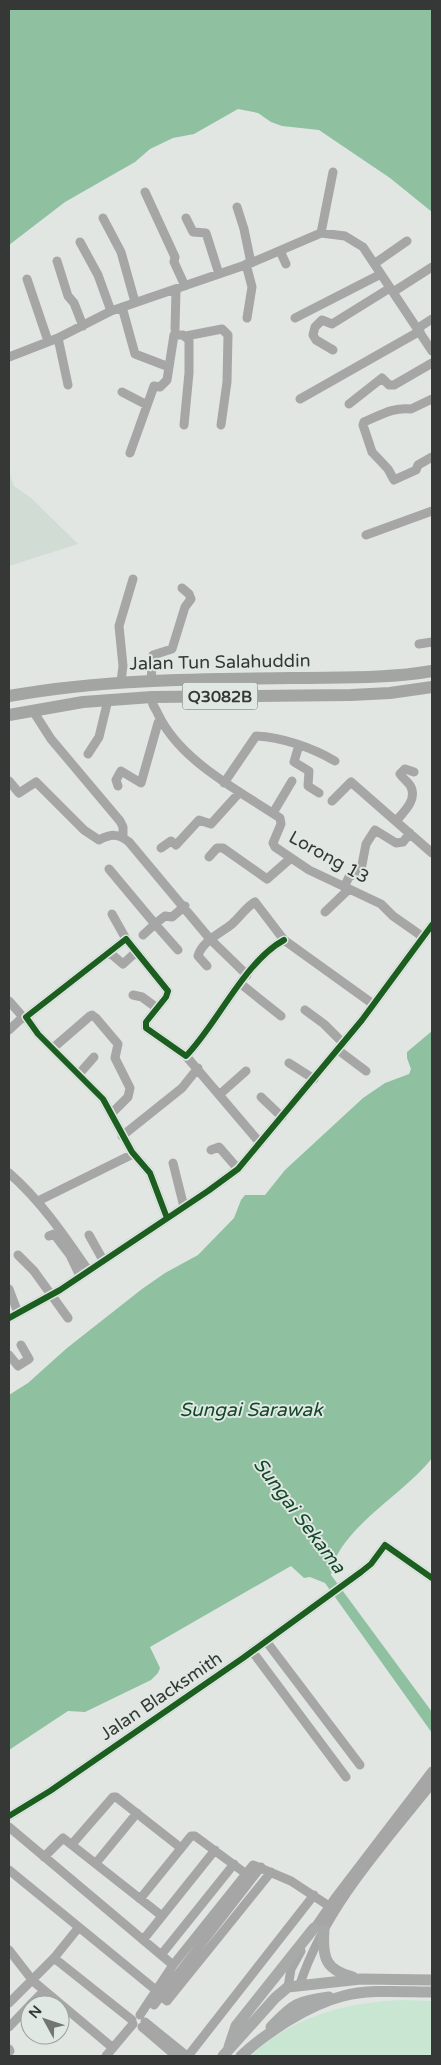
<svg xmlns="http://www.w3.org/2000/svg" width="441" height="2065" viewBox="0 0 441 2065" font-family="'Varela Round',sans-serif">
<style>
.built{fill:#d1dcd4}
.green{fill:#c9e6d2}
.water{fill:#8fc0a0}
.lines{fill:none;stroke-linecap:round;stroke-linejoin:round}
.minor{stroke:#a6a6a7;stroke-width:9}
.major{stroke:#a8aaa9;stroke-width:11}
.highway{stroke:#a3a5a3;stroke-width:12}
.cycleway-casing{stroke:#dfe8e2;stroke-width:9}
.cycleway{stroke:#1b5e20;stroke-width:6}
.labels{text-anchor:middle;stroke-width:4;stroke-linejoin:round;paint-order:stroke}
.shield{fill:#dfe8e2;stroke:#686d6a;stroke-width:1}
.shield-label{font-size:16px;font-weight:bold;fill:#353836}
.street-label{font-size:18px;fill:#353836;stroke:#dfe8e2}
.water-label{font-size:19px;font-style:italic;fill:#14472a;stroke:#dfe8e2}
</style>
<rect width="100%" height="100%" fill="#e1e6e3"/>
<!-- built -->
<path class="built" d="M9 472 14 486 31 498 78 544 9 566Z"/>
<!-- green -->
<path class="green" d="M402 2000 432 2001V2056H251C290 2017 348 2002 402 2000Z"/>
<!-- water -->
<path class="water" d="M9 9H432V212L390 178 319 130 282 126 271 122 258 113 238 109 194 134 173 138 150 149 135 162 65 202 9 245Z
M432 1031V1458C406 1493 335 1531 331 1575L432 1712V1733L325 1583 310 1577 304 1578 291 1566 150 1647 160 1668 158 1673 151 1680 85 1712 68 1711 9 1750V1395L28 1383 67 1348 142 1289 165 1273 198 1255 234 1218 241 1200 245 1195H265L285 1170 363 1098 385 1083 409 1074 411 1069 407 1058V1052Z"/>
<g class="lines">
<!-- minor -->
<path class="minor" d="M145 192 175 257 174 262 185 286
M237 207 244 229 251 263
M103 218 121 252 135 302
M186 218 193 232 206 233 219 274
M321 233 333 172
M80 242 98 275 111 311
M280 251 286 264
M57 261 68 296 74 303 83 326
M246 264 252 287 247 318
M374 264 407 241
M27 279 48 341
M393 292 432 267
M122 307 135 354 169 367
M295 318 381 274
M418 328 432 319
M175 329 176 290
M186 336 222 329 228 335 227 382 221 425
M58 338 68 385
M333 350 316 340 313 335 315 327 322 320 332 324 390 288
M9 357 58 338 111 311 251 263 321 233 345 236 363 247 432 351
M122 392 147 405
M300 399 420 331
M432 399 411 409C393 407 381 415 364 422L363 425 372 452 388 469 394 480 416 470 418 465 432 457
M349 404 382 378 389 385H394L432 363
M130 453 154 386 160 387 167 380 174 335H183L189 340V373L184 425
M366 535 432 511
M419 644 432 642
M151 680 153 655 172 649 185 607 191 599 189 594 182 588
M121 681 123 666 119 626 133 579
M152 697C151 705 155 707 158 714 180 761 238 790 280 818L281 824 273 843 275 847 309 870 381 904 393 916 423 937
M33 711 51 739 120 821 123 827V837
M299 745 294 762 309 771 308 786 319 793
M88 754 99 737 108 700
M9 781 19 793 36 782 84 830 99 840C111 834 118 833 129 842L210 939 247 975
M224 783 256 736C282 737 313 748 335 761
M118 786 116 780 121 771 141 783 158 723H161
M332 801 351 782 432 853
M273 813 292 781
M396 821C404 812 417 800 411 787 409 782 403 779 400 774L405 769 414 772
M161 848 171 841 176 845 199 820 211 824 239 793
M209 857 217 848H223L267 879 291 858
M109 869 155 924 143 935
M344 887 349 877 361 870 366 844 375 830 396 843 403 842 410 833
M325 912 349 889
M112 914 126 939
M178 950 155 924 165 916 172 917 185 906
M110 953 123 964 136 952
M207 966 198 956C202 941 221 933 232 924 240 917 246 907 255 902L284 940 373 1004
M241 984 281 1016
M133 995 142 997 157 1008
M9 1001 23 1017H26
M305 1010 324 1024 343 1043
M9 1030 23 1017
M53 1048 90 1016 92 1015 96 1018 118 1044 115 1058 130 1088 128 1097 112 1113
M338 1050 366 1071
M186 1056 260 1143
M289 1063 314 1079
M79 1074 94 1057
M219 1095 246 1071
M261 1097 282 1117
M122 1136 182 1088 198 1068
M211 1150 219 1147 238 1169
M173 1163 184 1207
M9 1173C41 1201 64 1235 88 1270
M38 1201 133 1154
M167 1218 150 1173 132 1152 103 1099 38 1034 26 1017 126 939 168 991 166 997 146 1022V1028L186 1056C218 1023 244 962 284 940
M89 1235 103 1260
M49 1236 54 1234 70 1255 80 1276
M18 1255 34 1271 68 1318
M9 1289 18 1313
M9 1318 60 1290 208 1191 238 1169 362 1020 432 925
M9 1355 18 1366 29 1359 21 1345
M266 1641 360 1765
M252 1651 346 1777
M9 1816 50 1791 243 1658 361 1572 371 1564 385 1545 432 1578
M9 1827 173 1965
M73 1843 113 1797H116L181 1848
M44 1857 63 1838 162 1916
M96 1863 137 1813
M9 1870 157 1991
M140 1899 191 1836H195L245 1873
M311 1933 335 1898 432 1771
M143 1940 215 1850
M9 1950 33 1981 113 2048
M161 1955 234 1864
M54 1958 132 2020
M300 1984C325 1908 383 1845 432 1784
M288 1987 291 1969 301 1951
M161 1996 167 2001 271 1872
M9 2003 54 1958 79 1927
M30 2005 44 1991
M154 2005 261 1867
M140 2015 173 1965 253 1865 291 1881 329 1906
M145 2022 187 2056
M9 2027 30 2005
M142 2027 176 2056
M9 2049 10 2051
M106 2056 133 2024
M188 2056 314 1895"/>
<!-- major -->
<path class="major" d="M324 1930C322 1957 325 1970 353 1977
M271 2027C293 2004 297 2001 329 1997
M229 2047 236 2026 314 1928
M223 2056 275 1998 288 1987 361 1979 432 1980
M241 2056C267 2032 308 2005 343 1996 367 1989 407 1992 432 1992"/>
<!-- highway -->
<path class="highway" d="M9 696C103 679 197 679 292 678 339 677 386 679 432 671
M9 715 83 702 152 697 351 695 390 693 432 687"/>
<defs>
<path id="cycleway" d="M167 1218 150 1173 132 1152 103 1099 38 1034 26 1017 126 939 168 991 166 997 146 1022V1028L186 1056C218 1023 244 962 284 940
M9 1318 60 1290 208 1191 238 1169 362 1020 432 925
M9 1816 50 1791 243 1658 361 1572 371 1564 385 1545 432 1578"/>
</defs>
<!-- cycleway casing -->
<use href="#cycleway" class="cycleway-casing"/>
<!-- cycleway -->
<use href="#cycleway" class="cycleway"/>
</g>
<g class="labels">
<!-- shield labels -->
<rect class="shield" x="182.5" y="682.5" width="75" height="27" rx="4"/>
<g class="shield-label">
<text x="220" y="702">Q3082B</text>
</g>
<!-- street labels -->
<g class="street-label">
<text transform="translate(220 662) rotate(-1)" y="6">Jalan Tun Salahuddin</text>
<text transform="translate(329 857) rotate(29)" y="6">Lorong 13</text>
<text transform="translate(161 1696) rotate(-34)" y="6">Jalan Blacksmith</text>
</g>
<!-- water labels -->
<g class="water-label">
<text x="251" y="1416">Sungai Sarawak</text>
<text transform="translate(300 1515) rotate(53)" y="7">Sungai Sekama</text>
</g>
</g>
<!-- border -->
<rect width="441" height="2065" fill="none" stroke="#353836" stroke-width="20"/>
<!-- north arrow -->
<g transform="translate(45 2020) rotate(310)"><circle r="24" fill="#dfe8e2" stroke="#9ba29d"/>
<path d="M0-4L9 19L0 12L-9 19Z" fill="#717573"/>
<text y="-8" font-size="14" font-weight="bold" text-anchor="middle" fill="#353836">N</text>
</g>
</svg>
